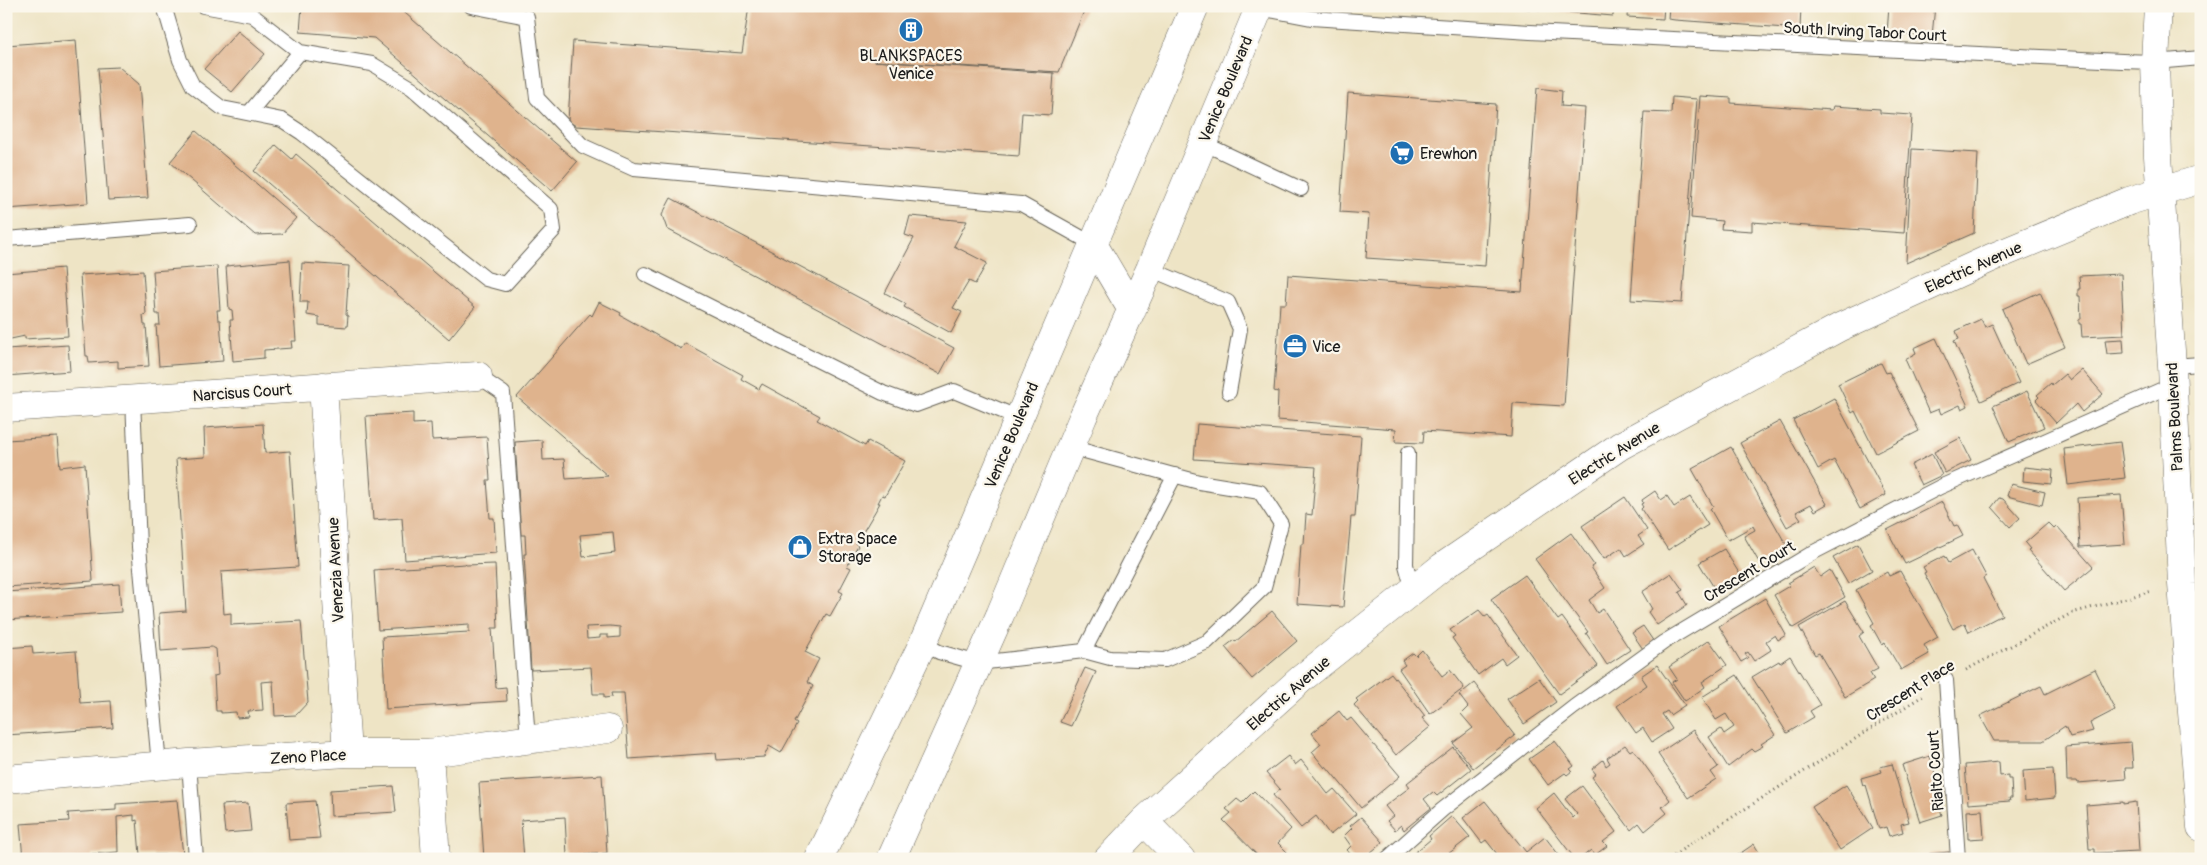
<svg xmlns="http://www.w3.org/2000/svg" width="2207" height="865" viewBox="0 0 2207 865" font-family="Pangolin,sans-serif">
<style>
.building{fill:#dfb38d;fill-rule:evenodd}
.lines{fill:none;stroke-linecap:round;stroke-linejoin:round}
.service-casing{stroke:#666257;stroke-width:16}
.minor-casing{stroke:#666257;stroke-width:29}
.secondary-casing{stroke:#666257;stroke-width:29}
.path{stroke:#666257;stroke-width:3;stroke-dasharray:1 4;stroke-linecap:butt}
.service{stroke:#fff;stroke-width:14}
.minor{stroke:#fff;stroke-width:28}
.secondary{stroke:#fff;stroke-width:28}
.labels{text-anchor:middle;stroke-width:4.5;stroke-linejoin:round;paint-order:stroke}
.street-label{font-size:16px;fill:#1c1c1c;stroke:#fbf7ec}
.poi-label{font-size:16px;fill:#1c1c1c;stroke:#fbf7ec;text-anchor:start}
</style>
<rect width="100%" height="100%" fill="#fbf7ec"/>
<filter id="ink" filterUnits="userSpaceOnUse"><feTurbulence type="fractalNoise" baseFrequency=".02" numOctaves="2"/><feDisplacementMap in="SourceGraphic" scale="10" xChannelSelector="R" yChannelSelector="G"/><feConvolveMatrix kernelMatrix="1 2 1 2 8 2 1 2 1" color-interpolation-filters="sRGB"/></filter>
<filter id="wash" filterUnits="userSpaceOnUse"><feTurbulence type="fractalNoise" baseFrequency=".0096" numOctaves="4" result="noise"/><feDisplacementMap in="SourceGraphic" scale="20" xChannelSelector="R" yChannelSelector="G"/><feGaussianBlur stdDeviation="1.12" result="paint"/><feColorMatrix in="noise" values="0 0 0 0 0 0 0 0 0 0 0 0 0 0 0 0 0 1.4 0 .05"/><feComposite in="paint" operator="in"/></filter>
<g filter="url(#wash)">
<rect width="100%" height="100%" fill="#eee4c5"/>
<g id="blocks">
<!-- building -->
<path class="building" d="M302 6 398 7 577 162 552 191 374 38 300 32Z
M749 6H1086L1059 72 874 61 1054 73 1051 115 1022 113 1019 156 576 126 568 121 573 41 742 53Z
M1495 6H1614L1613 16Z
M1628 6H1664L1663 19 1627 17Z
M1669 6H1801L1800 29 1675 20 1668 19Z
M1889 6H1935L1932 36 1887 34Z
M238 31 265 54 232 92 204 69Z
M76 40 88 203 6 209V45Z
M119 67 139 84 148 198 108 200 98 68Z
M1537 88 1562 91 1561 106 1585 108 1564 406 1513 403 1511 437 1424 431 1423 443 1395 442 1396 429 1277 420 1278 392 1274 391 1280 304H1286L1288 275 1522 292Z
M1348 93 1496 104 1485 266 1366 258 1369 214 1340 212Z
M1700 96 1731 98V103L1832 110 1833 106 1880 109V113L1912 115 1904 233 1752 222V231L1721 229 1722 221 1691 218Z
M1672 97 1697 99 1682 303 1631 300 1644 112 1671 113Z
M196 131 296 218 282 234 255 235 170 162Z
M276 145 292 159 296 154 475 307 449 339 254 171Z
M1912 149 1978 153 1974 233 1906 263Z
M671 198 954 348 940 374 667 229 662 215Z
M910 216 967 221 954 246 987 263 975 284 969 281 953 308 962 312 951 333 904 307 906 304 885 293 914 238 905 235Z
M290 260 296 341H291L292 348 264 350V358L233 361 230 320H233L232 310 229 309 226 266Z
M302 263 349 266 346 315 348 316 347 327 319 325V317L307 315 308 302H300Z
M217 266 220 310H217L218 320H220L223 361 159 366 156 325H160L159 314H156L153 271Z
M63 268 68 336 25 339V336L6 340V273Z
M143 271 146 314 143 315 144 325H146L149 366 118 368V361L89 363 88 356H86L80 275Z
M2121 274 2124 335 2082 337 2081 324H2079V319H2081L2080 296H2078V289H2080L2079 276Z
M2040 292 2065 347 2026 364 2002 309Z
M599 302 621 313 620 315 681 349 685 343 743 375 741 379 759 389 762 384 820 416 817 420 865 446 868 441 905 461 885 496 882 495 878 503H880L856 544 858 546 847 566 851 568 839 591 843 593 830 616 826 614 805 652 819 659 807 682 813 686 794 722 797 724 781 753 769 746 764 757 717 760 716 753 629 759 624 693H611L612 697 604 698V694H593L591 667 531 670 524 554H526L525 535H521L515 442 542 440 543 460 564 459 566 479 608 476 517 397 590 314 592 316ZM613 532 615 553 583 557 580 535ZM610 626 620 627V637L608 638V635H600V638L587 639 586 627Z
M1981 319 1985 327 1992 324 2019 383 1981 401 1954 341 1959 339 1956 331Z
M1936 338 1968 406 1962 409 1960 405 1941 414 1939 409 1929 413 1905 359 1916 353 1914 348Z
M2123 339 2124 353 2107 354 2105 340Z
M68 345 70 371 6 376V349Z
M1881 363 1886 373 1889 372 1919 431 1876 453 1855 411 1852 413 1838 384Z
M2082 370 2103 394 2082 412 2076 404 2056 423 2036 400 2039 397 2037 395 2051 383 2052 385 2065 374 2070 380Z
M2027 391 2044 427 2009 442 1993 406Z
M1834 398 1886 495 1860 509 1834 460 1818 469 1793 420Z
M413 413V424L431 423 432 440 487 437 490 480H487L490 518H494L496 553 405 560 402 518 373 520 366 416Z
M1780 421 1827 504 1815 511 1811 504 1796 512 1801 519 1787 527 1740 443Z
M263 424 265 453 290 451 298 567 221 572 224 614 231 613V625L301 621 308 702 296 715 275 716 273 681 261 682 263 710 248 711 249 717 237 718 236 712 221 713V711H216L214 676 218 675 216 649 212 647 161 651 159 613 186 611 176 459 205 457 204 428Z
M1197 424 1361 436 1355 517H1351L1343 607 1297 604 1301 544H1304L1306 514 1312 515 1316 467 1194 459Z
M57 437 60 467 85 464 93 581 6 587V440Z
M1960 438 1971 460 1945 473 1934 452Z
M2120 442 2125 478 2068 485 2064 449Z
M1731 447 1788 548 1760 564 1744 536 1755 530 1753 526 1728 540 1710 509 1713 506 1692 469Z
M1932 454 1942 475 1921 485 1911 465Z
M2024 467 2053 470 2052 484 2023 481Z
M2011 484 2045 492 2042 505 2007 496Z
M1655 491 1661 500 1667 496 1674 507 1690 497 1708 525 1668 550 1641 509 1643 507 1641 504 1643 503 1642 500Z
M2121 495 2125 544 2080 547 2077 498Z
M1625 497 1647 530 1638 536 1644 544 1626 556 1621 548 1604 559 1582 526Z
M1999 498 2003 499 2020 518 2010 527 1992 507Z
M1942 502 1954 526 1957 525 1963 536 1905 564 1887 530Z
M2048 523 2054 529 2057 526 2093 567 2064 591 2028 550 2030 549 2025 543Z
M1571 533 1594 565 1591 567 1605 588 1589 600 1597 613 1603 609 1630 650 1607 665 1586 633 1588 632 1535 559Z
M1858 544 1872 570 1848 584 1833 558Z
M1724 549 1741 576 1716 591 1699 563Z
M1972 550 1986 576 1983 578 2002 615 1969 632 1965 623 1953 629 1924 573 1926 572 1923 567 1944 556 1948 563Z
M465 564 466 565 495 564 498 628H492L496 688 506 687 507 701 386 709 382 637 469 632V624L378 630 374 570Z
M1814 567 1820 577 1830 570 1845 597 1793 628 1774 595 1789 586 1788 583Z
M1900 571 1938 637 1924 645 1929 654 1901 670 1885 643 1882 645 1871 625 1874 623 1856 590 1887 572 1889 576Z
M1671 573 1683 590 1679 592 1687 605 1657 625 1648 612 1652 609 1642 592Z
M1525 575 1558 620 1562 617 1598 666 1559 694 1491 599Z
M119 584 121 612 6 620V592Z
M1765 598 1786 635 1778 640 1775 635 1766 641 1771 650 1754 661 1748 652 1745 654 1748 658 1741 662 1719 626Z
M1845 601 1864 632 1859 636 1878 669 1870 673 1874 680 1845 697 1819 653 1815 655 1799 627Z
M1479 610 1485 617 1488 615 1517 655 1505 664 1501 658 1478 675 1452 638 1455 636 1450 630Z
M1272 611 1297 641 1252 679 1225 647 1234 640 1235 642Z
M1643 626 1654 642 1643 649 1632 633Z
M1709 640 1727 665 1702 682 1705 687 1685 701 1672 682 1677 679 1669 667Z
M32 646 33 654 76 651 80 703 111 701 113 728 6 735V648Z
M1422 650 1442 676 1450 670 1464 688 1430 714 1399 669 1405 665 1402 661 1413 653 1416 656Z
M1790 656 1820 705 1810 711 1814 717 1787 733 1752 677 1779 661 1780 663Z
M1657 665 1685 705 1670 715 1667 711 1662 714 1672 729 1652 742 1643 728 1636 733 1617 706 1647 685 1641 676Z
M1085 668 1096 672 1071 726 1060 722Z
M2095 669 2115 710 2090 723 2093 731 2070 737 2065 726 2043 741H1994L1980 716 2041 686 2045 694Z
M1391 673 1425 716 1422 718 1430 727 1396 755 1354 705 1358 701 1356 699Z
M1737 675 1775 735 1761 744 1763 746 1754 751 1752 749 1728 767 1709 737 1721 729 1724 734 1734 727 1726 714 1716 720 1702 697Z
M1539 678 1556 702 1524 724 1507 699Z
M1474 683 1515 736 1473 768 1453 743 1473 728 1461 714 1468 707 1459 695Z
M1339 711 1347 721 1351 718 1400 776 1361 808 1326 766 1325 768 1312 752 1321 744 1312 733Z
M1693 730 1718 767 1711 772 1716 779 1688 798 1658 754Z
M1555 741 1574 766 1570 769 1572 771 1567 775 1565 773 1548 785 1529 759Z
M2131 742 2133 768H2125L2126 779 2078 783 2077 781H2067L2066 747Z
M1625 745 1630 751 1633 749 1670 800 1662 807 1667 813 1645 831 1639 823 1631 830 1592 777 1596 774 1592 769 1603 760 1606 766 1610 763 1607 758Z
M1453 747 1471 769 1437 796 1433 792 1424 799 1431 808 1404 830 1401 825 1395 830 1387 821 1393 816 1385 806 1410 787 1407 783Z
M1288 756 1295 765 1301 760 1328 794 1334 789 1356 814 1330 835 1316 816 1301 828 1273 795 1280 789 1266 773Z
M1930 756 1940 790 1934 792 1942 815 1920 822 1902 765Z
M1999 762 2000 776 2008 775V779H2011L2012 798H2009L2010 801 1968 804 1965 765Z
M1892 764 1909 822 1901 824 1903 832 1889 836 1886 827 1879 829 1866 785 1863 786 1861 778 1882 772 1880 767Z
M2053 769 2055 798 2025 801 2023 771Z
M602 775 607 853 567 856 565 817 521 820 524 859H484L479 783Z
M1846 785 1873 828 1840 850 1812 807Z
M393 786 396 812 331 816 330 790Z
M1582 786 1616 832 1603 842 1607 846 1595 855 1591 850 1580 859H1575L1536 808 1554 793 1573 818 1577 814 1565 799Z
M1254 791 1291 829 1278 843 1287 852 1281 859H1261L1223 820 1231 813 1226 809 1237 799 1242 803Z
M177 800 183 855H140L137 820 134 821V815L117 817 118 852 92 854V859H23L20 824 69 821 68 813 116 810V804Z
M315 801 320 838 289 840 286 803Z
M1485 801 1526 852 1545 837 1562 859H1501L1486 840 1482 843 1463 818Z
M2123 802V804L2136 802 2139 851 2095 853V849H2089L2086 805Z
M248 803 251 831 225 833 222 805Z
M1982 810 1984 838 1968 839 1967 811Z
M1452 816 1470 837 1448 854 1452 859H1415L1412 855 1431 839 1429 836Z
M1361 817 1383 842 1363 859H1354L1347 850 1351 846 1344 836 1352 828 1350 826Z
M1754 844 1763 859H1732Z
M1949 852V859H1929V854Z"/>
</g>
</g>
<g filter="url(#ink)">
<use href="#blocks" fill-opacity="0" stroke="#666257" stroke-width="1"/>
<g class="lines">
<defs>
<path id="service" d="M164 6 180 60 193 86 222 108 282 120 302 133 486 279 505 284 554 230 551 209 412 88 372 64 300 52 252 15 203 6
M471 6 527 17 537 98 583 146 634 169 1021 204 1093 244
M1259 8 1311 18 1530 32 2122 61 2155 62 2201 58
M249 113 300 52
M1203 143 1301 189
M6 239 190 224
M1150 269 1228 302 1240 329 1229 392
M645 274 883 393 916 405 954 391 1019 418
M2172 366 2201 364
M478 376 503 393 528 740
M133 399 139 547 159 765
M1408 453 1406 565 1413 590
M923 643 939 652 978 663 1084 651 1110 658 1165 660 1207 642 1264 587 1281 524 1260 492 1199 482 1070 447
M1084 651 1175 475
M1946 680 1958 859
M189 763 196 859
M1387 859 1442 810 1574 707 1664 642 1814 552 1940 487 2172 385"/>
<path id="minor" d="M2158 6 2155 62 2158 156 2172 366 2182 584 2201 827
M323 386 347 753
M6 408 478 376
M429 753 436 859
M6 779 189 763 347 753H429L608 729
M1144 821 1181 859
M1108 859 1144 821 1301 679 1442 567 1620 446 1840 327 1991 258 2129 201 2201 179"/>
<path id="secondary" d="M1093 244 1132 310
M819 859 923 643 1195 6
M891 859 1000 615 1083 417 1150 269 1260 6"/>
</defs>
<!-- service casing -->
<use href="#service" class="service-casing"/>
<!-- minor casing -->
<use href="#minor" class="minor-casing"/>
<!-- secondary casing -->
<use href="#secondary" class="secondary-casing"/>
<!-- path -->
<path class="path" d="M1966 670 2072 613 2152 591
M1670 859 1687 846 1924 695"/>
<!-- service -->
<use href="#service" class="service"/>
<!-- minor -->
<use href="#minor" class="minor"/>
<!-- secondary -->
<use href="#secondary" class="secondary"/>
</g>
</g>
<!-- icons -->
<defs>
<symbol id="building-disc" viewBox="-11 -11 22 22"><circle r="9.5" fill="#1f6fb2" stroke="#fbf7ec"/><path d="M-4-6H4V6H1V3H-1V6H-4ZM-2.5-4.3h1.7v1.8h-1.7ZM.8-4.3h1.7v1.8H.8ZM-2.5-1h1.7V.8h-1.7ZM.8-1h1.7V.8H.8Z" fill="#fff"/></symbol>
<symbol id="supermarket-disc" viewBox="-11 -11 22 22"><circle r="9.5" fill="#1f6fb2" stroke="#fbf7ec"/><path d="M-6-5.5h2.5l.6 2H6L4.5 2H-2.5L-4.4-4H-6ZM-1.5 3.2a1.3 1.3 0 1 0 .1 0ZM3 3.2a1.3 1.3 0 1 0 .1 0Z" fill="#fff"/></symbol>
<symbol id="office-disc" viewBox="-11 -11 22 22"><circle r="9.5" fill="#1f6fb2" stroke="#fbf7ec"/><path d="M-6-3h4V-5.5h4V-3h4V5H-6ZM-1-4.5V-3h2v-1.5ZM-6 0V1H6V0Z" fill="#fff"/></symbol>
<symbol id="shop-disc" viewBox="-11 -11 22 22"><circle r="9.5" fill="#1f6fb2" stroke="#fbf7ec"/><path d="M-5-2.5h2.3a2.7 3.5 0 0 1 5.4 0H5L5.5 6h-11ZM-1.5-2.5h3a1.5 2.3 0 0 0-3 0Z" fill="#fff"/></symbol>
</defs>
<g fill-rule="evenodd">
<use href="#building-disc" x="897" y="16" width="28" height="28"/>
<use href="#supermarket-disc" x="1388" y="139" width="28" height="28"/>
<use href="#office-disc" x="1281" y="332" width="28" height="28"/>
<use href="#shop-disc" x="786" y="533" width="28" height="28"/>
</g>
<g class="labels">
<!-- street labels -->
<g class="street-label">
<text transform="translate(1865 31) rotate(3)" y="6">South Irving Tabor Court</text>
<text transform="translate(1225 89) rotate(-67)" y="6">Venice Boulevard</text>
<text transform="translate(1973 267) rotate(-24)" y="6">Electric Avenue</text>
<text transform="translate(242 392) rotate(-4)" y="6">Narcisus Court</text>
<text transform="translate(2174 417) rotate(-93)" y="6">Palms Boulevard</text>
<text transform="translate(1011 435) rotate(-67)" y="6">Venice Boulevard</text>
<text transform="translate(1614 453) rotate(-32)" y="6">Electric Avenue</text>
<text transform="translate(335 570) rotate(-93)" y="6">Venezia Avenue</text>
<text transform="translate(1749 571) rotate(-31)" y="6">Crescent Court</text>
<text transform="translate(1910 690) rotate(-32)" y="6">Crescent Place</text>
<text transform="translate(1288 693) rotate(-41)" y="6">Electric Avenue</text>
<text transform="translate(308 756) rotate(-3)" y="6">Zeno Place</text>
<text transform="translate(1935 771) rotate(-94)" y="6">Rialto Court</text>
</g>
<!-- poi labels -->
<g class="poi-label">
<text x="911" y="61" text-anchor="middle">BLANKSPACES<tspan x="911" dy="18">Venice</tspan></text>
<text x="1420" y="159">Erewhon</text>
<text x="1312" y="352">Vice</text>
<text x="818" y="544">Extra Space<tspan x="818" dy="18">Storage</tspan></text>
</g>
</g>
<!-- margin -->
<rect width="2207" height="865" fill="none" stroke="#fbf7ec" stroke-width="25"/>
</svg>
